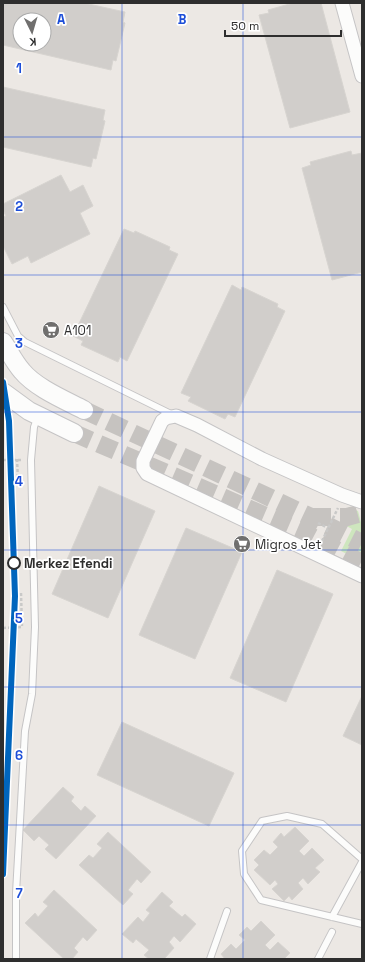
<svg xmlns="http://www.w3.org/2000/svg" width="365" height="962" viewBox="0 0 365 962" font-family="'Space Grotesk',sans-serif">
<style>
.green{fill:#cee6be}
.building{fill:#d1cecb;stroke:#d7d4d0;fill-rule:evenodd}
.lines{fill:none;stroke-linecap:round;stroke-linejoin:round}
.secondary-tunnel{stroke:#c6c3c0;stroke-width:18;stroke-dasharray:18 9;stroke-linecap:butt}
.lane-casing{stroke:#c5c4c5;stroke-width:8}
.street-casing{stroke:#c5c4c5;stroke-width:15}
.secondary-casing{stroke:#c5c4c5;stroke-width:20}
.path{stroke:#c9c9c8;stroke-width:2.5;stroke-dasharray:3 2;stroke-linecap:butt}
.lane{stroke:#fcfcfb;stroke-width:6}
.street{stroke:#fcfcfb;stroke-width:13}
.secondary{stroke:#fcfcfb;stroke-width:18}
.tram-1-casing{stroke:#fff;stroke-width:9}
.tram-1{stroke:#0065bd;stroke-width:6}
.grid{fill:none;stroke:#1d4ed8;stroke-width:1;stroke-opacity:0.55}
.stop-dot{fill:#fff;stroke:#2e2e2e;stroke-width:2}
.labels{text-anchor:middle;stroke-width:3.5;stroke-linejoin:round;paint-order:stroke}
.poi-label{font-size:13px;fill:#2e2e2e;stroke:#fff;text-anchor:start}
.stop-label{font-size:13px;font-weight:bold;fill:#2e2e2e;stroke:#fff;text-anchor:start}
.grid-label{font-size:13px;text-anchor:middle;font-weight:bold;fill:#1d4ed8;stroke:#fff;stroke-width:3.5;stroke-linejoin:round;paint-order:stroke}
</style>
<rect width="100%" height="100%" fill="#ece8e4"/>
<!-- green -->
<path class="green" d="M349 507 358 511 362 526V562L341 551 352 529 341 523Z"/>
<!-- building -->
<path class="building" d="M3 3H84L125 12 123 22 125 23 116 61 113 60 111 70 3 45ZM20 20H44V44H20Z
M293 3H321L350 112 290 128 259 15 269 13 268 10Z
M3 87 105 110 103 120 105 121 96 159 93 158 91 167 3 147Z
M351 151 352 155 362 153V272L332 280 302 168 311 165 310 162Z
M61 175 70 192 83 185 93 206 80 213 90 234 31 263 28 256 12 264 3 246V217L6 216 3 210V204Z
M124 229 134 233 135 231 170 247 169 250 178 254 127 361 120 357 118 362 81 345 83 341 73 336Z
M232 285 241 290 242 287 278 304 277 307 285 311 235 417 228 414 225 419 188 401 191 397 181 393Z
M99 486 155 511 108 618 52 594Z
M186 528 242 552 195 659 139 635Z
M277 570 333 594 286 702 230 678Z
M362 696V745L343 736Z
M122 722 234 773 209 826 97 775Z
M63 787 74 797 71 801 81 811 85 806 96 816 56 859 45 849 49 845 39 836 34 841 23 830Z
M295 827 309 841 299 851 304 856 312 848 324 860 315 868 320 872 308 884 303 878 298 883 303 889 292 900 289 896 284 901 272 889 278 884 275 880 270 885 254 870 259 865 254 860 264 850 270 855 278 847 273 842 281 833 284 837Z
M108 832 151 872 141 883 137 879 128 890 133 894 123 905 79 865 89 855 93 858 102 848 97 844Z
M54 890 97 930 87 941 83 937 74 948 78 952 72 959H64L25 923 35 913 38 917 48 906 43 902Z
M162 892 173 902 169 906 182 917 185 914 196 924 180 942 174 936 169 942 174 948 164 959H149L144 955 149 950 136 939 133 943 122 934 138 917 143 922 150 913 146 910Z
M261 921 275 935 265 945 270 950 278 942 290 953 284 959H225L221 954 231 944 236 949 245 940 239 935 247 927 251 931Z"/>
<g class="lines">
<!-- secondary-tunnel -->
<path class="secondary-tunnel" d="M84 410 311 517 362 543
M74 433 303 532 362 563
M313 517H347L362 513"/>
<defs>
<path id="lane" d="M3 307 18 336 25 342 173 415
M362 859 322 824 287 816 262 821 242 851 244 874 261 900 362 924
M332 917 362 862
M16 959V893L25 731 32 694 35 627 31 460 34 427 38 416
M210 959 227 911
M318 959 332 932"/>
<path id="street" d="M342 3 362 76
M362 502 342 495 262 459 197 425 176 416 166 418 162 421 143 461V468L147 474 362 576"/>
<path id="secondary" d="M3 342C9 351 14 362 22 371 36 388 65 400 84 410
M3 392 29 411 74 433"/>
</defs>
<!-- lane casing -->
<use href="#lane" class="lane-casing"/>
<!-- street casing -->
<use href="#street" class="street-casing"/>
<!-- secondary casing -->
<use href="#secondary" class="secondary-casing"/>
<!-- path -->
<path class="path" d="M17 459 18 480
M3 460H22
M318 523 328 528
M322 541 338 508
M21 593 22 627
M3 628 22 627"/>
<!-- lane -->
<use href="#lane" class="lane"/>
<!-- street -->
<use href="#street" class="street"/>
<!-- secondary -->
<use href="#secondary" class="secondary"/>
<defs>
<path id="tram-1" d="M3 382 9 421 15 596 3 874"/>
</defs>
<!-- tram-1 casing -->
<use href="#tram-1" class="tram-1-casing"/>
<!-- tram-1 -->
<use href="#tram-1" class="tram-1"/>
</g>
<!-- grid -->
<path class="grid" d="M122 3V959M243 3V959M3 137H362M3 275H362M3 412H362M3 550H362M3 687H362M3 825H362"/>
<!-- icons -->
<defs>
<symbol id="supermarket-disc" viewBox="-11 -11 22 22"><circle r="9.5" fill="#706f6e" stroke="#fff"/><path d="M-6-5.5h2.5l.6 2H6L4.5 2H-2.5L-4.4-4H-6ZM-1.5 3.2a1.3 1.3 0 1 0 .1 0ZM3 3.2a1.3 1.3 0 1 0 .1 0Z" fill="#fff"/></symbol>
</defs>
<g fill-rule="evenodd">
<use href="#supermarket-disc" x="41" y="320" width="20" height="20"/>
<use href="#supermarket-disc" x="232" y="534" width="20" height="20"/>
</g>
<!-- markers -->
<circle class="stop-dot" cx="14" cy="563" r="6"/>
<g class="labels">
<!-- poi labels -->
<g class="poi-label">
<text x="64" y="335">A101</text>
<text x="255" y="549">Migros Jet</text>
</g>
<!-- stop labels -->
<g class="stop-label">
<text x="24" y="568">Merkez Efendi</text>
</g>
</g>
<g class="grid-label">
<text x="61" y="24">A</text>
<text x="182" y="24">B</text>
<text x="19" y="73">1</text>
<text x="19" y="211">2</text>
<text x="19" y="348">3</text>
<text x="19" y="486">4</text>
<text x="19" y="623">5</text>
<text x="19" y="760">6</text>
<text x="19" y="898">7</text>
</g>
<!-- border -->
<rect width="365" height="962" fill="none" stroke="#2e2e2e" stroke-width="8"/>
<!-- north arrow -->
<g transform="translate(32 32) rotate(175)"><circle r="19" fill="#ffffff" stroke="#ababab"/>
<path d="M0-3L7 15L0 10L-7 15Z" fill="#706f6e"/>
<text y="-6" font-size="11" font-weight="bold" text-anchor="middle" fill="#2e2e2e">K</text>
</g>
<!-- scale -->
<path d="M225 30v6h116v-6" fill="none" stroke="#2e2e2e" stroke-width="2"/>
<text x="231" y="30" font-size="12" fill="#2e2e2e" stroke="#ffffff" stroke-width="3" paint-order="stroke">50 m</text>
</svg>
